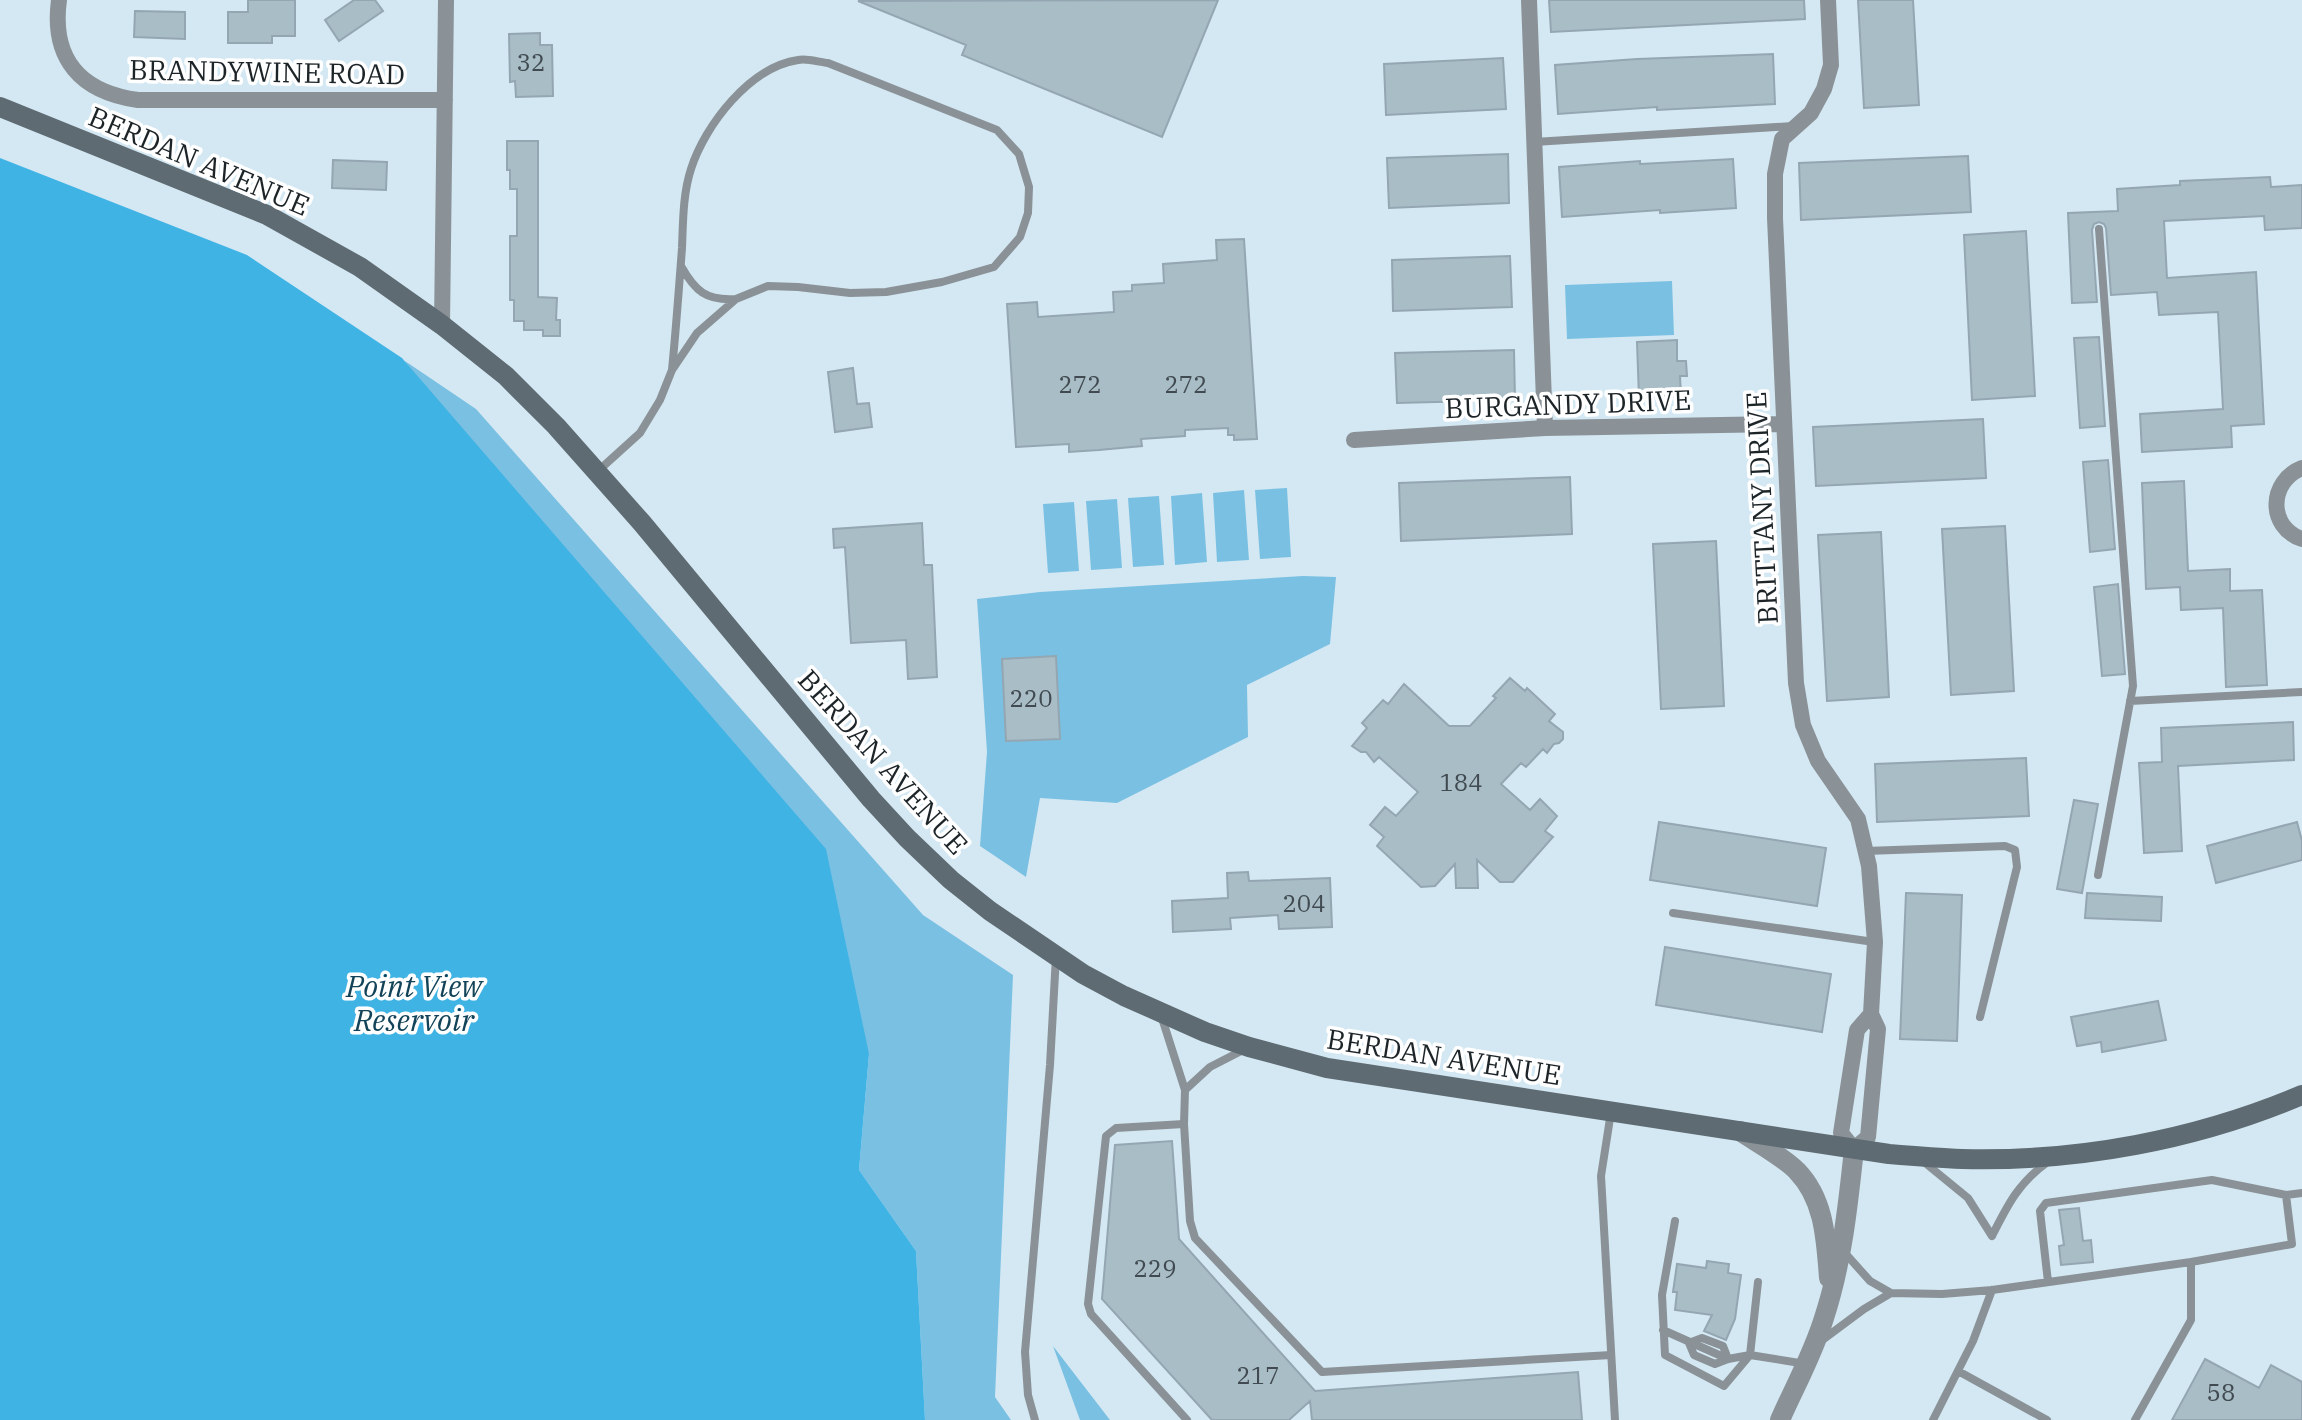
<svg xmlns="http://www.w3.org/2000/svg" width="2302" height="1420" viewBox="0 0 2302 1420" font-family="'IBM Plex Serif',serif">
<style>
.green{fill:#7ac0e2}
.water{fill:#40b3e5}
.building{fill:#a9bdc7;stroke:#93a6b1;stroke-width:2}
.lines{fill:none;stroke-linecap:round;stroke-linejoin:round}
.service{stroke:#8a9297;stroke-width:8}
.minor{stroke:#8a9297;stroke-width:16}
.tertiary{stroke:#8a9297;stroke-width:20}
.secondary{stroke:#5f6b72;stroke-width:20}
.labels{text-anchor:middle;stroke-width:7;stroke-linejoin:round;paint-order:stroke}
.number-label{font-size:24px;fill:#404a50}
.street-label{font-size:28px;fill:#1d2428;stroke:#fff}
.water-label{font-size:30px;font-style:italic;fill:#134358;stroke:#fff}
</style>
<rect width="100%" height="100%" fill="#d4e8f3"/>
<!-- green -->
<path class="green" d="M1672 281 1674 335 1567 339 1565 285Z
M405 361 476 409 923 915 1013 975 995 1397 1011 1420H925L916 1251 859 1170 869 1054Z
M1287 488 1291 557 1260 559 1255 490Z
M1244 490 1249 560 1217 562 1213 493Z
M1202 493 1207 562 1175 565 1171 496Z
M1159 496 1164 565 1133 567 1128 498Z
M1117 499 1122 568 1091 570 1086 501Z
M1074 502 1079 571 1048 573 1043 504Z
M1303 576 1336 577 1330 644 1247 685 1248 737 1117 803 1040 798 1026 877 980 846 987 752 977 599 1040 592Z
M1053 1346 1110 1420H1080Z"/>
<!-- water -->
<path class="water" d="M0 158 247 255 402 358 826 849 869 1054 859 1170 916 1251 925 1420H0Z"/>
<!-- building -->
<path class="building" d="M248 0H295V36H272V43H228V12H248Z
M354 0H375L383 11 339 41 325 20Z
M1218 0 1162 137 962 55 966 45 858 1Z
M1549 0H1804L1805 19 1551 32Z
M1858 0H1913L1919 105 1864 108Z
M135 11 185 12V39L134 37Z
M540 33V45H552L553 96 516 97 515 81 510 82 509 34Z
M1773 54 1775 104 1657 110V107L1558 114 1555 65 1637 59Z
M1503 58 1506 109 1386 115 1384 64Z
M507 141H538V297L557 298 556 320H560V336H543V330H524V321H514V300H510V236H517V189H510V170H507Z
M1508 154 1509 203 1389 208 1387 158Z
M1968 156 1971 212 1801 220 1799 163Z
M1733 159 1736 208 1660 213V210L1562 217 1559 167 1640 161V164Z
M333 160 387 162 386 190 332 188Z
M2270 177 2271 187 2302 185V228L2265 230 2264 216 2164 221 2167 278 2256 272 2264 424 2231 426 2232 447 2142 452 2140 414 2223 409 2218 312 2159 315 2157 292 2111 295 2106 228 2104 224 2099 222 2094 224 2092 230 2097 302 2072 303 2068 213 2118 211 2117 189 2180 185V181Z
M2026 231 2035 396 1972 400 1964 235Z
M1244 239 1257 439 1234 440V435H1228V428L1185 430V436L1141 439 1142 446 1099 450 1069 452V444L1016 447 1007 304 1037 302 1038 317 1114 312 1113 292 1132 291V285L1164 283 1163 264 1217 260 1216 240Z
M1510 256 1512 307 1393 311 1392 260Z
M2099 337 2105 426 2080 428 2074 338Z
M1677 340V361H1686L1687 376H1680L1681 396 1639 398 1637 342Z
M1514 350 1515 400 1397 403 1395 353Z
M853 368 857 404 869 403 872 427 835 432 828 372Z
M1983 419 1986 478 1816 486 1813 427Z
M2108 460 2115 549 2090 552 2083 462Z
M1570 477 1572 534 1401 541 1399 483Z
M2184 481 2188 571 2230 569V591L2262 590 2267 685 2226 687 2223 608 2181 610 2180 587 2146 589 2142 483Z
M922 523 924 565H932L937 677 908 679 906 640 851 643 845 547 834 548 833 529Z
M2005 526 2014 691 1951 695 1942 529Z
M1881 532 1889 697 1827 701 1818 535Z
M1716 541 1724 706 1661 709 1653 544Z
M2118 584 2125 674 2102 676 2094 587Z
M1056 656 1060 739 1006 741 1002 659Z
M1510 678 1525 691 1527 688 1555 714 1549 721 1563 732V739L1559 743 1554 744 1547 753 1543 749 1526 767 1521 763 1501 784 1530 810 1540 799 1557 816 1545 831 1553 837 1513 882H1500L1477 860 1478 888H1456L1455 864 1435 886 1421 887 1377 846 1384 837 1370 825 1385 807 1396 816 1418 792 1379 757 1374 762 1366 752H1361L1352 746 1367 728 1362 723 1383 700 1388 704 1404 684 1449 726H1470L1496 698 1493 696Z
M2293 722 2294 760 2178 766 2182 851 2144 853 2139 763 2162 762 2161 728Z
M2026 758 2029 816 1877 822 1875 764Z
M2074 800 2098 804 2082 893 2057 889Z
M1659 822 1826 848 1817 906 1650 880Z
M2297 822 2302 841V860L2216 883 2207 846Z
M1248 872 1249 881 1330 878 1332 927 1279 929 1278 915 1230 918 1231 929 1173 932 1172 901 1228 898 1227 873Z
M1906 893 1962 895 1957 1041 1900 1039Z
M2087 893 2162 897 2161 921 2085 918Z
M1665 947 1831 974 1822 1032 1656 1005Z
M2158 1001 2166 1040 2102 1052 2101 1042 2077 1046 2071 1017Z
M1172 1141 1179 1239 1315 1391 1578 1372 1582 1420H1312L1310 1401 1289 1420H1212L1102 1299 1115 1145Z
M2079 1208 2083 1241 2091 1240 2093 1262 2061 1265 2059 1246 2064 1245 2059 1210Z
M1707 1261 1729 1264 1728 1273 1741 1275 1735 1319 1726 1340 1704 1331 1712 1315 1675 1310 1677 1292H1673L1677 1264 1706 1268Z
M2205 1359 2259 1388 2271 1365 2302 1382V1420H2172Z"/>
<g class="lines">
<!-- service -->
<path class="service" d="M1534 142 1793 126
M681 266C695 291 706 301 736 299
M598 471 640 433 660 400 672 370 697 333 736 299 768 286 798 287 850 293 886 292 942 282 994 267 1020 237 1028 213 1029 187 1019 154 997 130 828 63C818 62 807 58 798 60 750 67 705 125 691 169 683 193 683 222 682 248 679 288 676 329 672 370
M2130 701 2302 692
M1866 851 2005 846 2015 850 2017 867 1980 1017
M2098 875 2133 686 2099 229
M1673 913 1874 942
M1161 1015 1185 1090 1184 1124 1190 1221 1195 1238 1322 1372 1611 1355
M1185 1090 1210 1067 1247 1048
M1611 1112 1601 1176 1615 1420
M1184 1124 1116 1128 1106 1136 1088 1304 1091 1314 1187 1420
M1924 1162 1968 1198 1992 1236
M1675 1221 1662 1295 1665 1355 1724 1386 1750 1355
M1992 1236C2008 1204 2019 1182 2049 1161
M1844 1252 1870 1281 1891 1293
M1758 1282 1750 1355 1806 1364
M2048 1282 2040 1211 2046 1203 2212 1180 2286 1195
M1663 1330 1728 1359
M1821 1341 1864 1309 1891 1293 1942 1294 1992 1290 2191 1262
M1689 1343 1694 1355 1715 1364 1728 1359 1750 1355
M1689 1343 1702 1338 1723 1346 1728 1359
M1958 1371 2047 1420
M1035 1420 1028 1395 1025 1352 1050 1065 1056 956
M1933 1420 1973 1341 1992 1290
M2135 1420 2191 1320V1262L2292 1244 2286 1195 2302 1193"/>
<!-- minor -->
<path class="minor" d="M59 0C51 59 81 92 138 100H445
M1529 0 1545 428
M1828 0 1831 65 1824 89 1811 113 1782 139 1775 174V218L1796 683 1803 725 1818 761 1858 819 1869 866 1875 942 1871 1014
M442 325 446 0
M1354 440 1545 428 1784 424
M2302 468C2269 481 2267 527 2302 539
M1871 1014 1878 1029 1868 1137 1854 1149 1841 1133 1857 1030Z"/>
<!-- tertiary -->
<path class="tertiary" d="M1740 1131C1756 1142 1785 1158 1797 1171 1825 1200 1826 1240 1829 1278
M1780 1420C1795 1386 1813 1354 1824 1318 1842 1263 1848 1206 1854 1149"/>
<!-- secondary -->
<path class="secondary" d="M0 107 267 215 360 267 442 325 506 376 556 426 642 523 871 799 907 838 951 880 990 911 1083 974 1124 996 1205 1032 1249 1047 1327 1068 1889 1154C1913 1156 1938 1158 1962 1159 2078 1162 2196 1140 2302 1095"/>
</g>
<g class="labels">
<!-- number labels -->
<g class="number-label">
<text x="531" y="71">32</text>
<text x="1080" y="393">272</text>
<text x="1186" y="393">272</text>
<text x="1031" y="707">220</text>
<text x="1461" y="791">184</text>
<text x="1304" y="912">204</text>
<text x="1155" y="1277">229</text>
<text x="1258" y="1384">217</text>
<text x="2221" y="1401">58</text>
</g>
<!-- street labels -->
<g class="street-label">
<text transform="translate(267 72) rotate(1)" y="10">BRANDYWINE ROAD</text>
<text transform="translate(199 161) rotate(23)" y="10">BERDAN AVENUE</text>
<text transform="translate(1568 404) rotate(-2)" y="10">BURGANDY DRIVE</text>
<text transform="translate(1762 508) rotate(-93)" y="10">BRITTANY DRIVE</text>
<text transform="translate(883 762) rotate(48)" y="10">BERDAN AVENUE</text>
<text transform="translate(1444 1057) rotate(9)" y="10">BERDAN AVENUE</text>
</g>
<!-- water labels -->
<g class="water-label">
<text x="414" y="997">Point View<tspan x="414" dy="34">Reservoir</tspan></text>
</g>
</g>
</svg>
